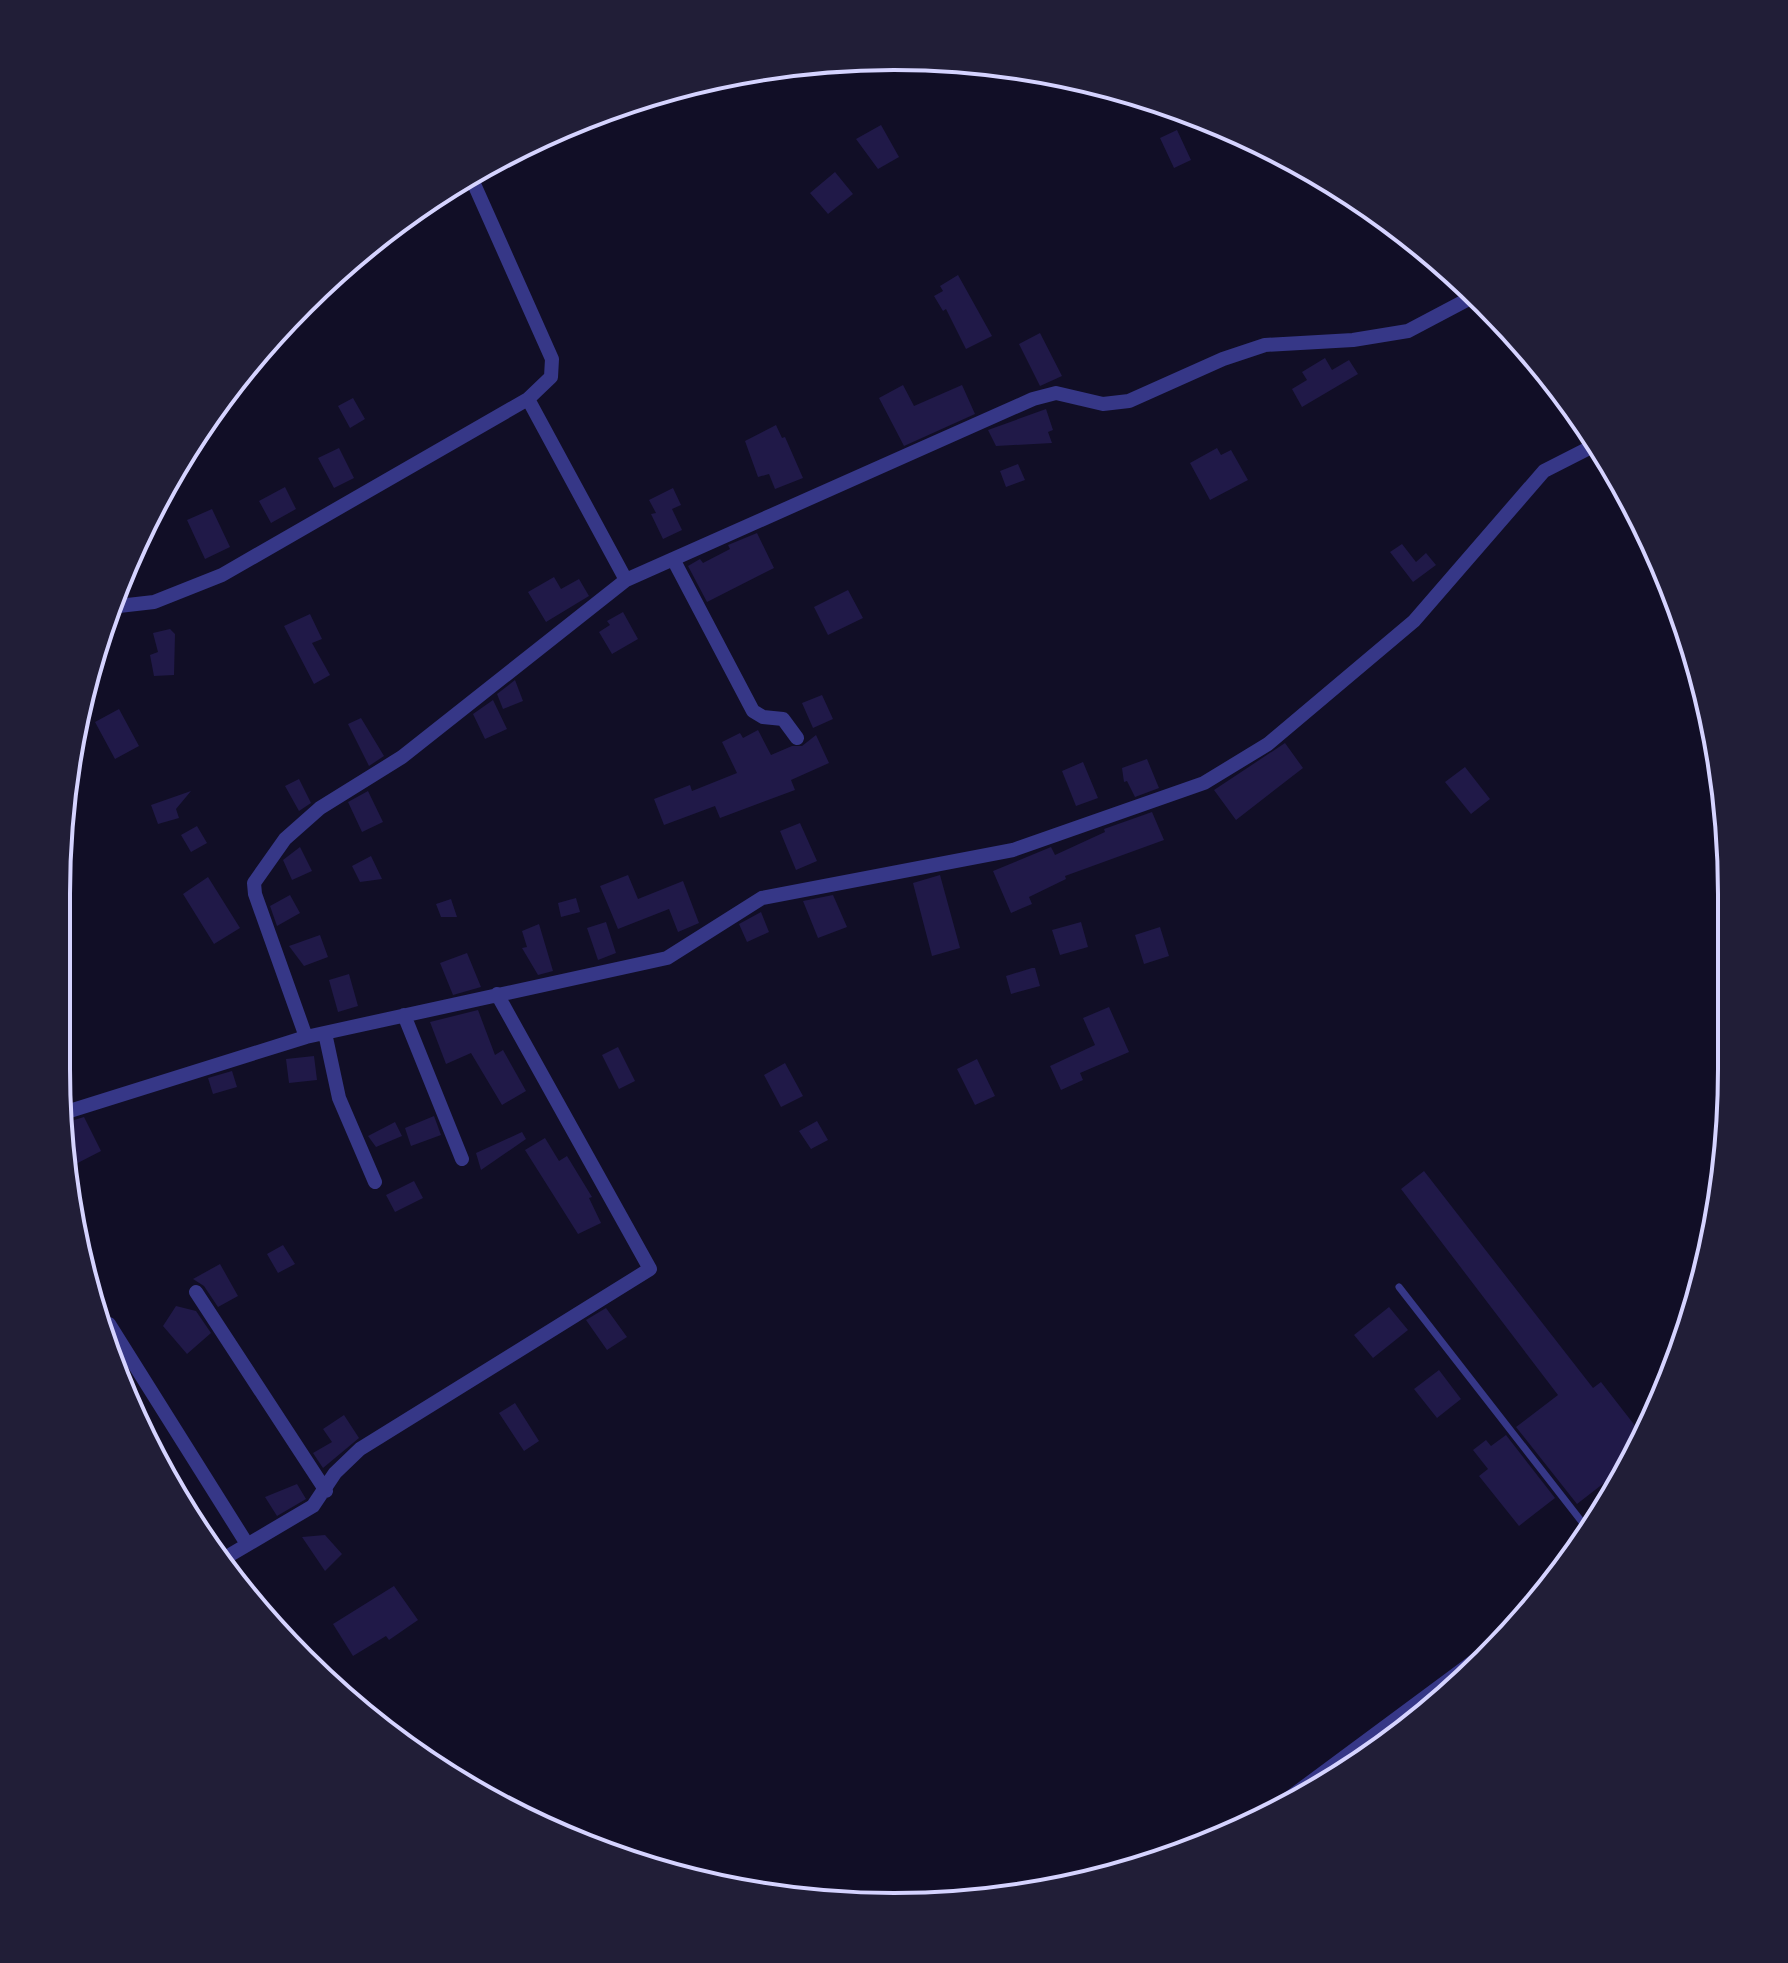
<svg xmlns="http://www.w3.org/2000/svg" width="1788" height="1963" viewBox="0 0 1788 1963" font-family="'Public Sans',sans-serif">
<style>
.building{fill:#201948}
.lines{fill:none;stroke-linecap:round;stroke-linejoin:round}
.service{stroke:#363787;stroke-width:7}
.minor{stroke:#363787;stroke-width:14}
.rim{fill:none;stroke:#d5d3ff;stroke-width:4}
</style>
<rect width="100%" height="100%" fill="#110e26"/>
<!-- building -->
<path class="building" d="M881 125 899 157 878 169 856 139Z
M1177 130 1191 160 1174 168 1160 138Z
M835 172 853 194 828 214 810 193Z
M958 275 992 336 966 349 946 309 943 311 934 296 943 291 940 286Z
M1040 333 1062 376 1040 386 1019 344Z
M1325 358 1332 370 1349 360 1358 374 1302 407 1292 389 1307 380 1302 372Z
M903 385 914 406 962 385 975 414 904 446 879 398Z
M353 398 365 419 350 428 338 406Z
M1046 409 1053 430 1048 432 1052 443 996 446 988 430Z
M776 425 782 438 785 437 803 478 775 489 769 474 758 477 745 441Z
M339 448 354 478 334 488 318 458Z
M1217 448 1221 455 1231 450 1248 480 1210 500 1190 463Z
M1018 464 1025 480 1006 487 1000 471Z
M285 487 296 509 271 523 259 501Z
M673 488 681 505 672 509 682 530 663 539 651 514 656 513 649 500Z
M212 509 230 547 205 559 187 520Z
M757 533 774 568 707 602 688 566 700 559 703 563 730 549 728 545Z
M1402 544 1416 562 1426 553 1436 565 1413 582 1390 552Z
M554 577 561 589 579 579 589 596 546 622 528 592Z
M848 590 863 618 828 635 814 607Z
M623 612 638 639 612 654 599 632 610 625 607 621Z
M310 614 322 639 312 643 330 675 314 684 284 626Z
M170 629 175 634 174 675 154 676 150 655 158 652 153 633Z
M515 680 523 701 503 709 497 694Z
M822 695 833 719 813 728 802 703Z
M493 700 507 729 485 739 473 714Z
M119 709 139 746 115 759 95 722Z
M361 718 384 756 369 766 348 724Z
M758 730 771 755 792 746H802L816 735 829 763 791 780 795 790 720 818 715 806 664 825 654 799 690 785 692 791 737 773 722 742 740 733 743 738Z
M1285 743 1303 768 1236 820 1214 790Z
M1147 759 1159 788 1135 797 1127 781 1124 782 1122 768Z
M1083 762 1098 798 1076 806 1062 771Z
M1465 767 1490 799 1471 814 1445 782Z
M299 779 311 803 299 811 285 786Z
M191 791 176 809 179 818 158 824 151 805Z
M368 791 383 822 362 832 348 802Z
M1152 812 1164 840 1065 876 1066 879 1029 897 1032 904 1011 913 993 871 1051 847 1055 855 1105 832 1104 829Z
M800 823 817 861 796 870 780 831Z
M197 826 207 843 191 852 181 835Z
M300 847 312 871 292 880 283 860Z
M371 856 382 879 360 882 352 866Z
M628 875 638 899 683 881 699 923 678 932 669 909 618 929 600 886Z
M940 875 960 948 932 956 913 883Z
M208 877 240 928 214 944 183 894Z
M290 895 300 913 277 926 270 906Z
M833 895 847 927 818 938 803 901Z
M576 898 580 912 561 917 558 903Z
M451 899 457 917H441L436 904Z
M761 912 769 932 747 942 739 924Z
M606 922 616 953 598 960 587 928Z
M1081 922 1088 947 1060 955 1052 930Z
M539 924 553 971 538 975 522 948 527 947 522 931Z
M1160 927 1169 956 1144 964 1135 935Z
M320 935 328 957 304 966 289 946Z
M467 953 481 987 453 995 440 963Z
M1032 968H1035L1040 986 1011 994 1006 976Z
M349 974 358 1006 338 1012 329 980Z
M1109 1007 1129 1052 1080 1073 1083 1080 1061 1090 1050 1066 1095 1045 1083 1018Z
M478 1010 495 1055 503 1050 526 1091 502 1105 471 1053 446 1064 430 1022Z
M618 1047 635 1081 619 1089 602 1055Z
M314 1056 317 1080 289 1083 286 1059Z
M977 1059 995 1096 975 1105 957 1069Z
M785 1063 803 1096 781 1107 764 1075Z
M232 1071 237 1087 213 1094 208 1078Z
M434 1116 441 1135 411 1146 405 1128Z
M84 1117 101 1151 66 1169 61 1124Z
M817 1121 828 1140 811 1149 799 1131Z
M395 1122 402 1136 376 1147 368 1136Z
M522 1132 526 1139 481 1170 476 1153Z
M545 1138 559 1161 567 1156 592 1197 589 1198 601 1223 578 1234 525 1150Z
M1424 1171 1593 1388 1601 1382 1643 1436 1631 1462 1577 1504 1516 1427 1558 1395 1401 1189Z
M414 1181 423 1198 395 1212 386 1195Z
M283 1245 295 1264 278 1273 267 1254Z
M220 1264 238 1296 218 1307 204 1286 193 1279Z
M176 1306 196 1311 211 1333 187 1354 163 1326Z
M1389 1307 1408 1330 1373 1358 1354 1335Z
M606 1308 627 1337 607 1350 586 1320Z
M1439 1370 1461 1399 1437 1418 1414 1389Z
M515 1403 539 1441 524 1451 499 1413Z
M344 1415 359 1438 323 1468 313 1453 332 1442 323 1429Z
M1506 1435 1555 1498 1519 1526 1479 1476 1488 1469 1473 1450 1486 1440 1491 1446Z
M297 1484 306 1499 277 1516 265 1497Z
M325 1535 342 1554 325 1571 302 1537Z
M394 1586 418 1620 389 1640 386 1636 353 1656 333 1624Z"/>
<g class="lines">
<!-- service -->
<path class="service" d="M1399 1287 1589 1531"/>
<!-- minor -->
<path class="minor" d="M528 399 626 580
M673 559 753 711 763 717 783 719 797 738
M110 607 154 602 222 575 528 399 551 377 552 359 470 175
M404 1015 462 1159
M325 1033 339 1098 375 1182
M306 1037 255 894 254 883 285 839 320 808 402 757 626 580 1033 399 1056 393 1103 404 1129 401 1223 359 1265 345 1353 340 1408 331 1478 294
M60 1114 306 1037 667 958 762 898 1013 850 1204 783 1268 744 1414 621 1544 471 1599 443
M196 1292 326 1491
M109 1324 247 1544
M218 1562 313 1506 335 1473 360 1449 650 1269 497 994
M1277 1807 1512 1633"/>
</g>
<!-- crop -->
<path d="M0 0H1788V1963H0ZM894 70H894A824 824 0 0 1 1718 894V1069A824 824 0 0 1 894 1893H894A824 824 0 0 1 70 1069V894A824 824 0 0 1 894 70Z" fill="#211e37" fill-rule="evenodd"/>
<path class="rim" d="M894 70H894A824 824 0 0 1 1718 894V1069A824 824 0 0 1 894 1893H894A824 824 0 0 1 70 1069V894A824 824 0 0 1 894 70Z"/>
</svg>
